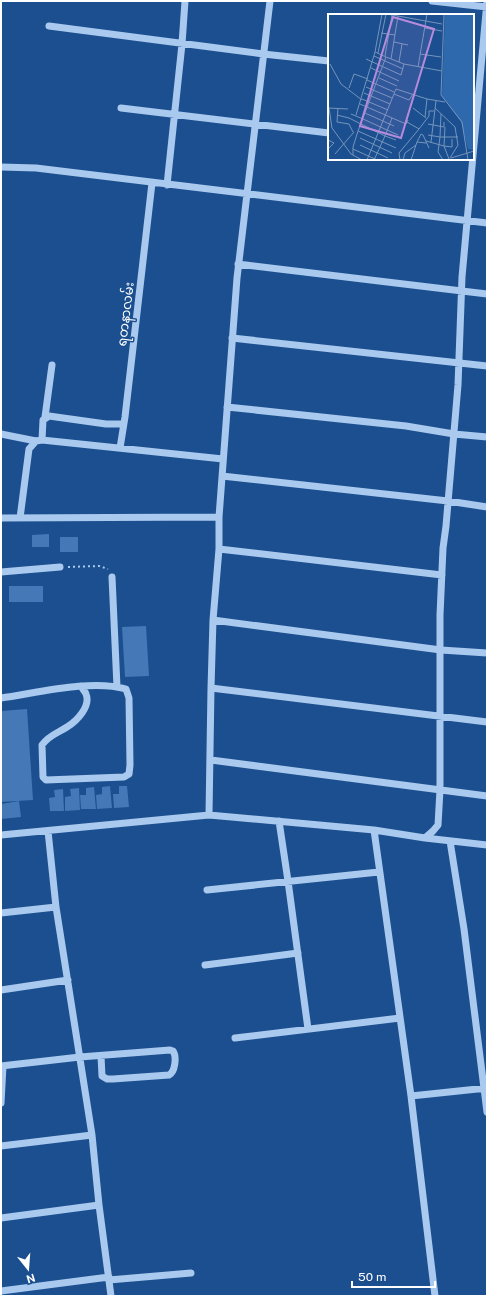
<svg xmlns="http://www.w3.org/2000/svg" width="488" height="1297" viewBox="0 0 488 1297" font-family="'Public Sans','Noto Sans Myanmar',sans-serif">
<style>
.building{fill:#4478b7}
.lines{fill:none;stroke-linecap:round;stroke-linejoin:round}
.path{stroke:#a9c9ee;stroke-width:2;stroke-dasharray:2 3;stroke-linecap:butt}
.minor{stroke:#a9c9ee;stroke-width:7}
.labels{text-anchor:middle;stroke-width:3;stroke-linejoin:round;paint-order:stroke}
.street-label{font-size:13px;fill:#fff;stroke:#1b4f8f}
.inset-road{fill:none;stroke:#7695bc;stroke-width:1}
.view{fill:#b68bdc;fill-opacity:0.15;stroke:#b68bdc;stroke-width:2}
.inset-edge{fill:none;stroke:#fff;stroke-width:2}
</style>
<rect width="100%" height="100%" fill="#1b4f8f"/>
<!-- building -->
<path class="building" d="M49 534V547H32V535Z
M60 537H78V552H60Z
M9 586H43V602H9Z
M146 626 149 676 125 677 122 627Z
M27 709 33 800 1 802V711Z
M110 786 112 808 97 809 96 795 102 794V787Z
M119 786H127L129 807 114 808 113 794H119Z
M94 787 96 809H81L80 795H86V788Z
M79 788 80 810 65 811V797L71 796 70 789Z
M63 789 64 811H50L49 798 55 797 54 790Z
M19 801 21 817 1 819V804Z"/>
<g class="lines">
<!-- path -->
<path class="path" d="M68 567 99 566 108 569"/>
<!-- minor -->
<path class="minor" d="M432 1 487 7
M49 26 263 54 329 61
M121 108 329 133
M1 167 36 168 487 223
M167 185 182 44 185 1
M238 264 487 294
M232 338 487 366
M227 407 406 426 454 434 487 437
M45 417 52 365
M1 434 36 441 42 440 223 459
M42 440 43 420 49 416 106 424H123
M120 448 125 417 152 183
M222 476 448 501 487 507
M1 518 219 517 237 278 270 1
M20 518 29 449 36 441
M219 549 442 575
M1 572 60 567
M112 577 117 687
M213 620 441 650 487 653
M211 688 213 620 219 549V517
M1 698C37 693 91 679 126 689L129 698 130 765 129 774 124 777 46 780 43 777 42 745C49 735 58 733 67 727 77 721 91 706 86 694 85 691 82 689 81 686
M211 760 487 796
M209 815 211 688 487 722
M279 821 288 881 308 1029
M374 830 411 1096 435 1296
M48 831 56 907 92 1135 99 1205 111 1296
M1 835 209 815 374 830 425 838 433 831 438 825 440 790V615L443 548 446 526 458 385 462 277 487 1
M425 838 487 845
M450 841 464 929 487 1112
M207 890 379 872
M1 913 56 907
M205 965 298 953
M1 990 68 980
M235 1038 400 1018
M1 1066 80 1057 170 1050 173 1051C177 1057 175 1072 169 1075L113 1079H107L102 1076 101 1056
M411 1096 487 1088
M1 1103 3 1066
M1 1146 92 1135
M1 1218 99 1205
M109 1280 191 1273
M1 1291 109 1277"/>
</g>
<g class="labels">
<!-- street labels -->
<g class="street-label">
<text transform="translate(125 314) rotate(-83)" y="5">ရတနာလမ်း</text>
</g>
</g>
<!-- overview -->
<g transform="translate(328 14)">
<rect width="146" height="146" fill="#1b4f8f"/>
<path d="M117 0H146L145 136 140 135 133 108 114 82Z" fill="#2e69ad"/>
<path class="inset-road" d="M59 0 114 10M116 0 113 81 134 108 140 146M97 14 114 17M53 19 67 21M66 28 80 31M47 38 54 0M50 39 58 0M92 40 113 43M46 42 75 55M57 42 64 1M38 45 73 61 76 50M63 45 70 2M71 48 74 30M2 50 13 70 34 86M90 53 99 0M43 54 71 67M51 64 69 72M39 66 66 78M38 73 64 84M21 74 26 60 40 65M36 79 62 90M66 80 81 86 85 80M34 85 60 96M32 90 78 110 80 106M0 94 20 95M1 94 4 114 23 140 34 146M10 94 9 108 21 110 25 118M85 94 98 104M107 94 127 113 130 131 122 144M37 99 66 112M23 100 35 105M9 101 21 104 57 122 64 104M28 101 47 38 58 43M97 103 99 85 117 88M35 105 70 121M79 108 91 115 101 102V97H106M100 110 116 113V108M117 113 116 132 124 133V125M30 117 58 43 76 50 114 57M100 121 112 123 113 100M32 124 64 139M0 126 6 129 0 135M98 127 116 132 121 145M89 128 93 120 95 121 101 134M103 128 108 87M32 131 60 144M25 135 49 146M7 140 26 118M25 141V133L30 117 68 134M123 144 146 137M39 146 68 75 99 85M46 146 57 122 68 126M72 146 71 139 91 115M75 146 77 139 88 131M83 146 89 128 98 129M115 146 110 138 112 123H130"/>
<path class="view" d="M65 3 106 15 73 124 32 112Z"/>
<rect width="146" height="146" class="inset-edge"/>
</g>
<!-- border -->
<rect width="488" height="1297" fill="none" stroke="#ffffff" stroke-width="4"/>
<!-- north arrow -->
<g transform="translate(28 1269) rotate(163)" stroke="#1b4f8f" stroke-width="3" paint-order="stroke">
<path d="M0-3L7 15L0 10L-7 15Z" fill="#ffffff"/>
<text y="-6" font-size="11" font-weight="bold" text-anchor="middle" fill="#ffffff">N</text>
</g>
<!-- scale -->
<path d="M352 1281v6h83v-6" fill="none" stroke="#ffffff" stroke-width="2"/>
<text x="358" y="1281" font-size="12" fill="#ffffff" stroke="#1b4f8f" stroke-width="3" paint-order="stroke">50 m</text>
</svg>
